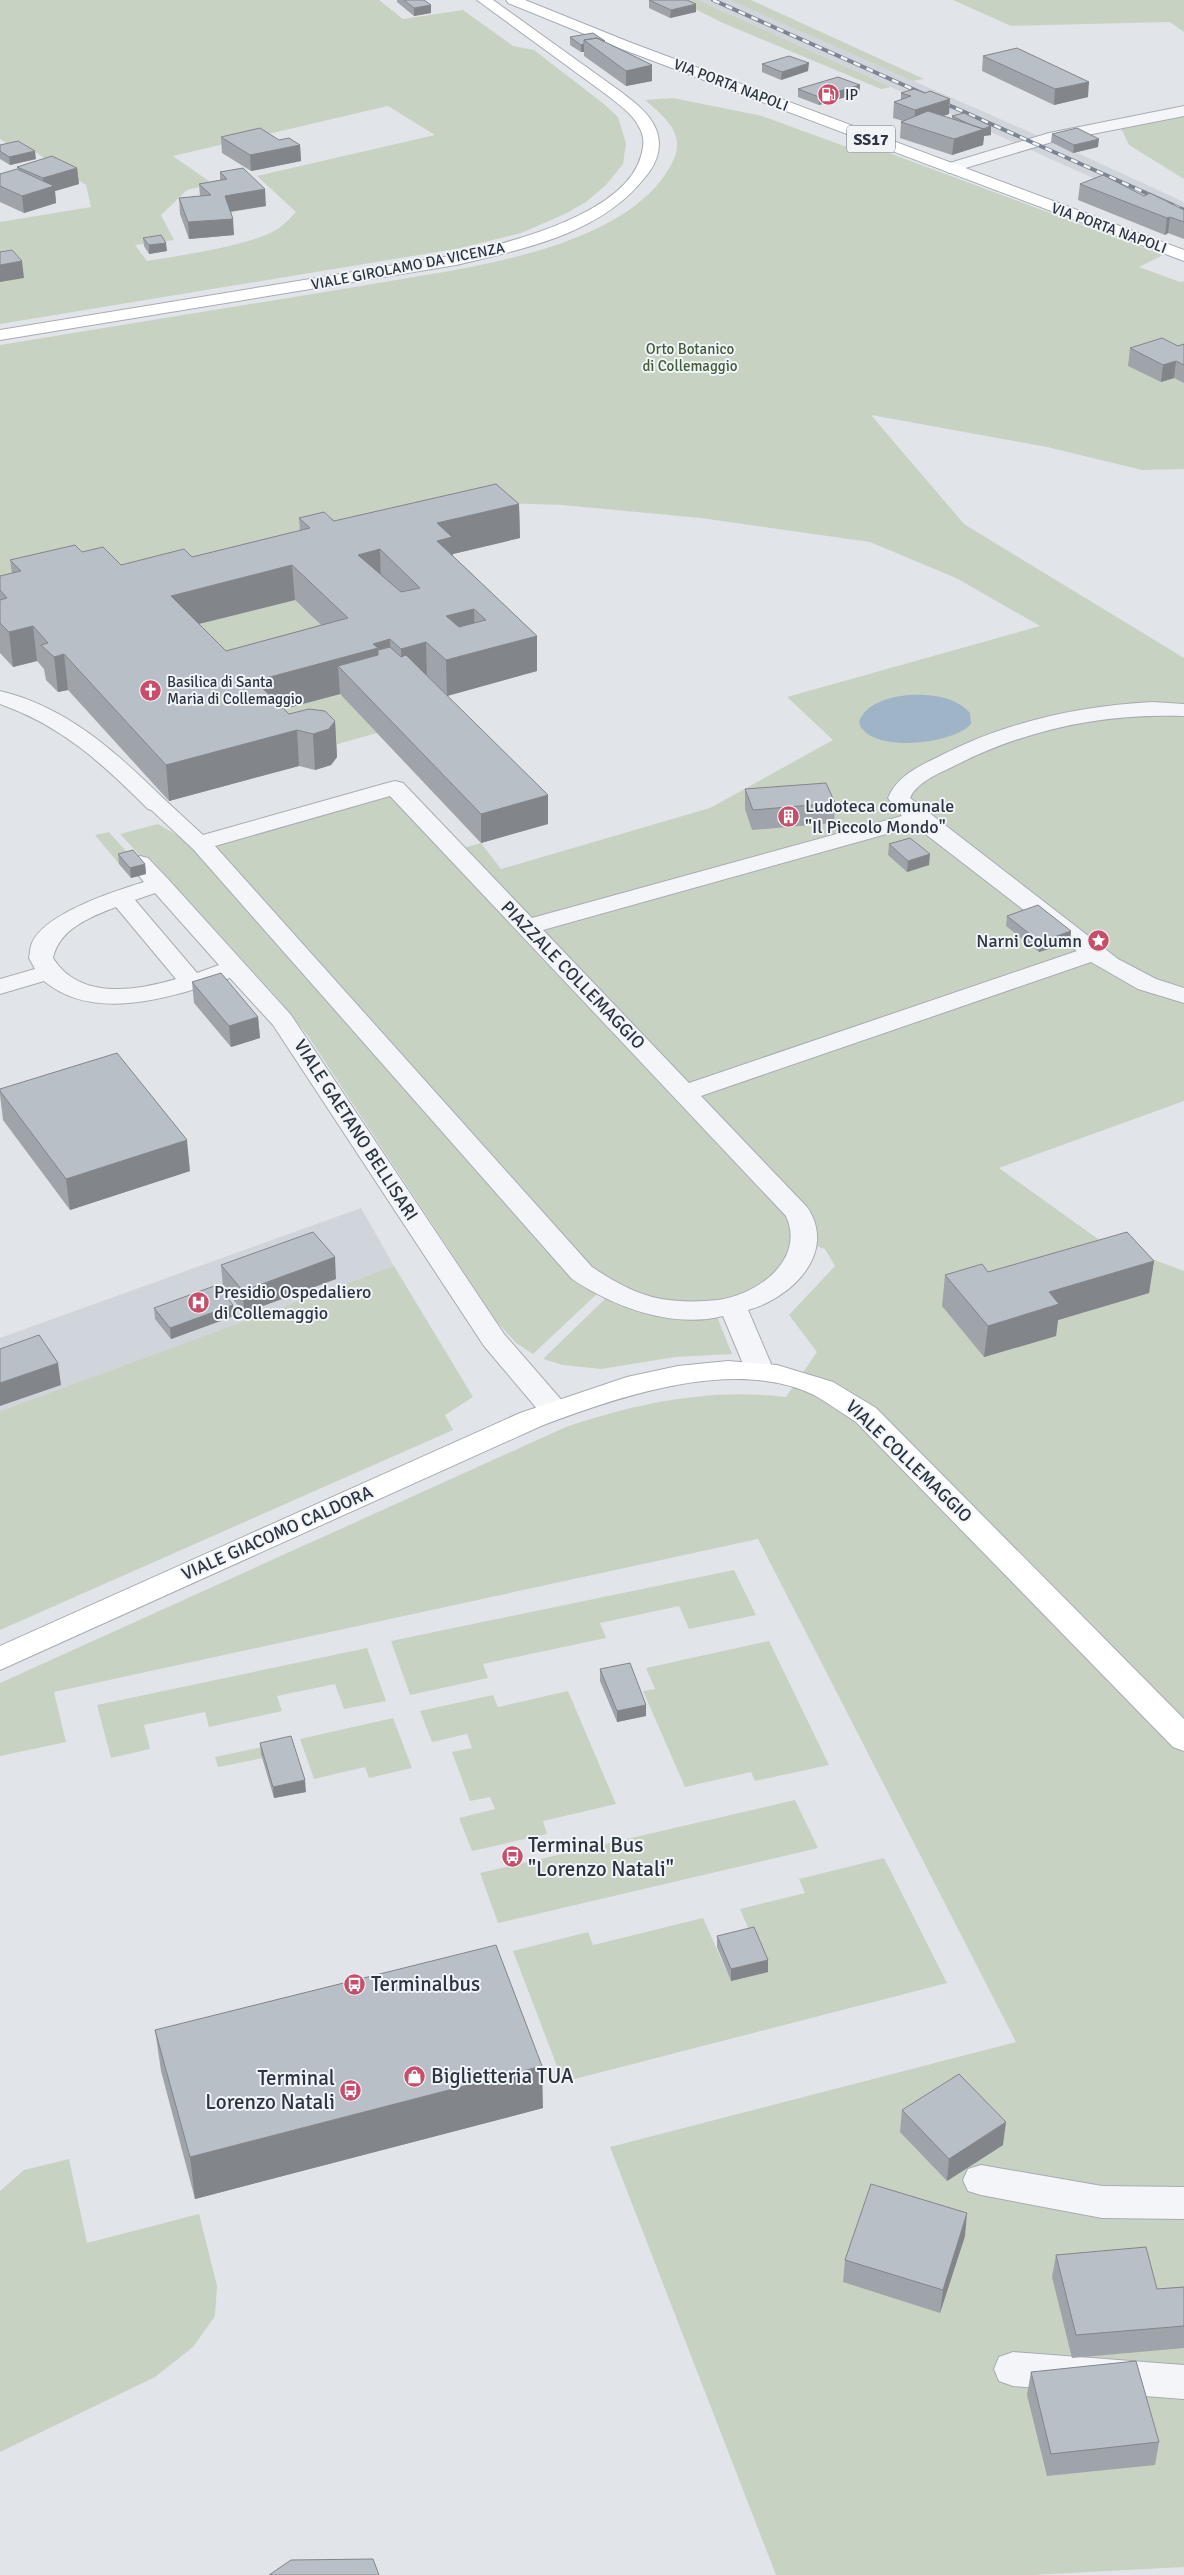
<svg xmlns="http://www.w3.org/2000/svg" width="1184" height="2575" viewBox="0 0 1184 2575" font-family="Signika,sans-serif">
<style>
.built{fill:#d0d4db}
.green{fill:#c8d2c3;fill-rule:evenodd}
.water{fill:#9fb5c7}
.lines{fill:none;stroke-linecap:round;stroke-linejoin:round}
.pedestrian-casing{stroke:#a7acb3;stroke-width:2}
.minor-casing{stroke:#a7acb3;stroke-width:2}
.secondary-casing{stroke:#a7acb3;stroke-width:2}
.primary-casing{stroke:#a1aab4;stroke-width:2}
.pedestrian{fill:#f4f5f8;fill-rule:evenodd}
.minor{fill:#f4f5f8;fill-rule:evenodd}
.secondary{fill:#fff;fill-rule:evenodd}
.primary{fill:#fff;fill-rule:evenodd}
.rail-casing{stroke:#7c8692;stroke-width:4}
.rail{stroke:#f1f4f7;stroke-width:2.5;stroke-dasharray:7;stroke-linecap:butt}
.wall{fill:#9fa4aa;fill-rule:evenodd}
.shaded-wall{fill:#82868b}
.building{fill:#b9bfc6;stroke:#82868b;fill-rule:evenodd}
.labels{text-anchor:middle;stroke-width:4;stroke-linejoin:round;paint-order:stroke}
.far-street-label{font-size:15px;fill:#2b3440;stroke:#f1f4f7}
.far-poi-label{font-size:15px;fill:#2b3440;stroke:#f1f4f7;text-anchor:start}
.far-park-label{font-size:15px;fill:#425b39;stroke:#f1f4f7}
.shield{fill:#f1f4f7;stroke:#666e77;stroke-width:1}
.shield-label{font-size:16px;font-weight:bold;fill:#2b3440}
.poi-label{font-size:18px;fill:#2b3440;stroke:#f1f4f7;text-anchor:start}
.street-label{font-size:18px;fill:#2b3440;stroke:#f1f4f7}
.near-poi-label{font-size:21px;fill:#2b3440;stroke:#f1f4f7;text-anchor:start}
</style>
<rect width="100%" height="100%" fill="#e1e5e9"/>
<!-- built -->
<path class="built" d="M698 0H730L1084 156 1184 202V219Z
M361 1208 394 1266 0 1411V1338Z"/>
<!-- green -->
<path class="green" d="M0 0H379L403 19 463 10 513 46 534 50 604 104 618 117 626 143 623 164 606 185 586 202 565 214 521 233 461 248 0 324V222L91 207 86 185 23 144 13 147 0 139ZM388 106 435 135 257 176 296 212C291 217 285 224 279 228 255 245 178 256 147 261L135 245 174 240 161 215 187 190 213 184 173 156Z
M677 0H698L891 87 881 89 723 23Z
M730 0H751L924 79 913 81Z
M953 0H1184V32L1170 22 1011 26Z
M673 98 762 116 855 150 868 145 1163 255 1139 267 1180 282 1184 281V469L1142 470 1047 447 871 415 964 524 1184 658V1101L999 1168 1098 1239 1184 1271V2567L1032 2575H776L610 2147 1016 2042 758 1539 54 1692 66 1742 0 1756V1683L566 1427C638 1403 710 1388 786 1397L817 1352 789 1315 835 1266 825 1249 816 1246V1234L459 849 481 843 501 869 710 808 833 740 787 697 1040 626 956 578 870 542 701 518 562 505 504 503 0 611V345C83 331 167 318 250 304 297 297 343 289 390 281 472 267 609 249 662 179 690 142 676 126 645 100Z
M1184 116V179L1129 145 1121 128Z
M295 600 350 653 228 686 174 630Z
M340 694 377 733 327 747 258 716Z
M393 792 789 1210 798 1230 782 1273 731 1300 673 1304 605 1283 208 844Z
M158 824 194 845 599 1292 533 1354 516 1343 497 1322 308 1036 281 1002 151 859 145 861 120 834Z
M109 832 134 860 119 864 95 835Z
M394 1266 473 1397 445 1415 453 1430 0 1630V1411Z
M608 1296 716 1314 732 1354 675 1357 601 1369 563 1365 543 1359Z
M734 1570 756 1615 689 1629 679 1606 600 1623 606 1638 483 1664 488 1678 410 1695 391 1641Z
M769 1641 829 1765 755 1781 751 1772 685 1787 643 1691 655 1689 646 1668Z
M367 1648 386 1701 344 1709 335 1684 277 1696 282 1711 209 1727 205 1712 144 1725 150 1749 111 1758 97 1705Z
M568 1691 616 1804 543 1821 547 1834 472 1851 459 1818 495 1809 490 1797 470 1801 452 1752 472 1748 467 1734 432 1742 420 1711 493 1695 498 1707Z
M393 1718 412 1768 369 1778 365 1767 314 1779 300 1739Z
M290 1741 263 1758 218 1767 215 1757Z
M795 1800 818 1848 498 1923 480 1873Z
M884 1858 947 1983 563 2082 513 1951 588 1932 593 1945 703 1918 731 1981 767 1972 740 1909 805 1893 799 1879Z
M69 2159 87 2243 199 2214 217 2286 215 2316 193 2347 155 2377 0 2452V2191L24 2170Z"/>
<!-- water -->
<path class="water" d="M908 695C929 694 955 696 970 713L971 724C953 745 867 754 859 722 865 703 890 697 908 695Z"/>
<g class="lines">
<defs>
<path id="pedestrian" d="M1152 702 1184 704V716C1102 713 1026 729 952 767 938 774 917 782 910 798L1118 959 1156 979 1184 988V1003L1138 989 1091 962 701 1096 807 1207C838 1252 792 1298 748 1310L774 1371 770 1378 760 1380 750 1378 746 1371 723 1316C672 1329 614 1307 572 1279L193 849 145 804 148 799 156 797 164 799 203 835 387 783 395 781 403 783 532 918 902 816 888 798C897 776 919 766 940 756 1006 722 1078 706 1152 702ZM390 796 786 1216C806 1260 757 1295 718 1300 699 1302 679 1302 661 1299 635 1294 613 1281 592 1267L215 846ZM915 826 1077 951 689 1083 543 930Z"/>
<path id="minor" d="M1184 106V116L1052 142 949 173 941 168 943 165 1049 133Z
M0 691C67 707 116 752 164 799L167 804 164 809 156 811 148 809C102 763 62 726 0 704Z
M140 856 148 858 168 879 291 1015 504 1334 564 1403 568 1410 564 1417 554 1419 544 1417 484 1346 273 1025 230 978C174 996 96 1024 44 981L0 994V979L35 969 29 958C30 953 30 947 32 943 45 913 115 891 144 882L128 863 132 858ZM155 893 219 965 197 973 135 900ZM116 907 176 979C136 991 79 1000 53 958 59 929 90 917 116 907Z
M981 2165 1102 2186 1184 2187V2219L1102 2218 981 2195 968 2191 963 2180 968 2169Z
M1013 2352 1184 2365V2399L1013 2386 999 2381 994 2369 999 2357Z"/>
<path id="secondary" d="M477 0H493L617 89C630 99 648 111 655 127 663 144 658 162 646 176 602 234 523 249 456 265L0 340V330L456 255C508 243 625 215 641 156 644 146 645 137 639 127 633 114 618 104 607 95Z
M728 1361 777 1365 833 1382 876 1408 1184 1719V1751L1173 1747 856 1422C842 1413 828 1403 814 1395 735 1356 617 1397 541 1426L0 1670V1646L520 1413 627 1377 678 1366Z"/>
<path id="primary" d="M506 0H525L629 42 1184 250V261L619 48 508 3Z"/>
</defs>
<!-- pedestrian casing -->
<use href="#pedestrian" class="pedestrian-casing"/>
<!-- minor casing -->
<use href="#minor" class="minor-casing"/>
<!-- secondary casing -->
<use href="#secondary" class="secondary-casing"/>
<!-- primary casing -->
<use href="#primary" class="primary-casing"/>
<!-- pedestrian -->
<use href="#pedestrian" class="pedestrian"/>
<!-- minor -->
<use href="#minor" class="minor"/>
<!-- secondary -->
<use href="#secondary" class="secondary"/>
<!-- primary -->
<use href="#primary" class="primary"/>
<defs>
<path id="rail" d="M713 0 1184 210"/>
</defs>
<!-- rail casing -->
<use href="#rail" class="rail-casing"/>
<!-- rail -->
<use href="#rail" class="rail"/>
</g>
<!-- wall -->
<path class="wall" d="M397 0H424L431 13 414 16 397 2Z
M649 0 696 12 670 18 649 8Z
M570 37 605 41V42L652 65V81L626 86 584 56V52H581L570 45Z
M983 56 1088 97 1054 105 982 71Z
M762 64 808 71 781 80 762 72Z
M860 85 859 93 819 105 798 97V89Z
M914 89 949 114 943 116 952 119V116L991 126V135L984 136 983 145 952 155 900 138 901 122 903 121 893 118 894 102 901 100V93Z
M1052 134 1098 147 1073 153 1051 142Z
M221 137 279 140 300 145 301 161 251 171 222 153Z
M0 145 36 159 10 165 0 159Z
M17 167 77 168 79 184 55 191 56 203 24 213 0 202V174L18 170Z
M220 172 266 206 231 212 234 235 189 239 180 214 179 198 200 196 199 184 220 180Z
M1080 184 1144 196 1184 210V239L1168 233 1165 235 1078 200Z
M143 238 167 251 149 254 144 246Z
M1184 344V383L1174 378 1161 382 1128 366 1130 348 1178 346Z
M519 504 520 538 453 554V556L537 636V671L447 696 548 824 481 843 340 694 284 709 289 714 335 721 337 757 331 765 315 770 299 766 169 801 68 690 58 692 46 680 44 669 37 661 13 667 0 653V576L12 573 10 560 82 552 121 565 192 557 300 531 299 518 334 521ZM295 600 321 625 226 651 199 624Z
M745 789 835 803 834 823 752 830 745 809Z
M889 844 929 865 907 872 888 855Z
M118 854 145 864 146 874 131 878 119 864Z
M1007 916 1071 931 1070 942 1039 952 1006 926Z
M192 982 258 1017 260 1038 231 1047 194 1003Z
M0 1089 190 1171 70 1210 3 1120 0 1095Z
M1154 1261 1149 1293 1058 1320 1056 1336 984 1357 942 1306 945 1275Z
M221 1265 336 1279 244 1313 223 1287Z
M233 1305 234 1316 171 1339 155 1319 154 1308Z
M600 1669 646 1705V1716L617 1722 600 1681Z
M260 1743 306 1792 274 1798 261 1754Z
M717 1936 768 1972 731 1981 717 1947Z
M155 2030 543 2108 195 2199 161 2071Z
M902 2110 1003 2145 947 2181 900 2132Z
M965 2236 940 2313 843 2282 845 2260Z
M1056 2255 1157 2289 1184 2287V2348L1072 2358 1052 2277Z
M1031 2372 1159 2442 1155 2465 1047 2476 1027 2395Z"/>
<!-- shaded-wall -->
<path class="shaded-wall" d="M696 4V12L670 18 671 10Z
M431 5V13L414 16V8Z
M584 44V52H581V45Z
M809 63 808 71 781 80 782 72Z
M652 65V81L626 86V71Z
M1089 82 1088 97 1054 105 1055 89Z
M860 85 859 93 819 105V97Z
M950 99 949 114 914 126 915 110Z
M991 126V135L984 136 983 145 952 155 954 139 980 129Z
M1099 139 1098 147 1073 153 1074 145Z
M300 145 301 161 251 171 250 155Z
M35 151 36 159 10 165 9 157Z
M77 168 79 184 55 191 56 203 24 213 22 196 44 189 43 178Z
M265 189 266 206 226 212 225 196Z
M1170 217 1168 233 1165 235 1167 218Z
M233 219 234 235 189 239 188 222Z
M166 243 167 251 149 254V245Z
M22 261 24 278 0 282V265Z
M1176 361 1174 378 1161 382 1163 365Z
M519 504 520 538 453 554V571L437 541V523Z
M380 549 381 584 358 555Z
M292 565 295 600 174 630 171 596Z
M474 609 475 644 446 616Z
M33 626 37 661 13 667 9 632Z
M537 636V671L447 696 446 660Z
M390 639 391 674 338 666 340 694 258 716 255 681Z
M426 642 427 678 402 684 401 649Z
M64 654 68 690 58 692 54 657Z
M335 721 337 757 331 765 315 770 313 734Z
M297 730 299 766 169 801 166 765Z
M548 795V824L481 843V814Z
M930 854 929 865 907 872 908 861Z
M145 864 146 874 131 878 130 868Z
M1071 931 1070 942 1039 952 1040 942Z
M258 1017 260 1038 231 1047 229 1026Z
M187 1140 190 1171 70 1210 66 1179Z
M335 1257 336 1279 244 1313 243 1291Z
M1154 1261 1149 1293 1058 1320 1056 1336 984 1357 988 1326 1049 1292Z
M233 1305 234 1316 171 1339 170 1328Z
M58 1363 61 1385 0 1406V1383Z
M646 1705V1716L617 1722V1711Z
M305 1780 306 1792 274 1798 273 1787Z
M768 1960V1972L731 1981V1969Z
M542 2066 543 2108 195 2199 190 2157Z
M1006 2122 1003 2145 947 2181 949 2159Z
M967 2213 965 2236 940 2313 943 2290Z"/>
<!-- building -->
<path class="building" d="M404 0H424L431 5 414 8Z
M649 0H687L696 4 671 10Z
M593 33 605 41H603L597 38 584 40V44L581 45 570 37Z
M597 38 652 65 626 71 584 40Z
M1017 48 1089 82 1055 89 983 56Z
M789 56 809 63 782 72 762 64Z
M838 77 860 85 819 97 798 89Z
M914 89 925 93 930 91 950 99 915 110 894 102 911 96 901 93Z
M928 111 984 129 954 139 901 122Z
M964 113 991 126 983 129 971 125 952 116Z
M260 128 279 140 289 138 300 145 250 155 221 137Z
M1077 128 1099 139 1074 145 1052 134Z
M18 141 35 151 9 157 0 151V145Z
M52 156 77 168 43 178 17 167Z
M243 168 265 189 225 196 233 219 188 222 179 198 211 195 199 184 227 179 220 172Z
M17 169 54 186 22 196 0 186V174Z
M1103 175 1144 196 1150 193 1184 210V222L1170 217 1167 218 1080 184Z
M161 235 166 243 149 245 143 238Z
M12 250 22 261 0 265V252Z
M1162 338 1178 346 1184 344V365L1176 361 1163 365 1130 348Z
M496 484 519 504 437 523 452 537 437 541 537 636 446 660 426 642 401 649 390 639 373 644 378 648 255 681 289 714 309 709 325 711 335 721 329 729 313 734 297 730 166 765 64 654 54 657 41 645 48 643 33 626 9 632 0 623V600L7 598 0 590V576L21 571 10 560 75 545 82 552 103 547 121 565 184 549 192 557 310 528 299 518 324 512 334 521ZM380 549 420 588 401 592 358 555ZM292 565 348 618 226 651 171 596ZM474 609 486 620 459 627 446 616Z
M390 647 401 657 406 655 548 795 481 814 338 666 378 655V650Z
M826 783 835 803 753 810 745 789Z
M910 838 930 854 908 861 889 844Z
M133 850 145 864 130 868 118 854Z
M1038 905 1071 931 1040 942 1007 916Z
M221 973 258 1017 229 1026 192 982Z
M117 1053 187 1140 66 1179 0 1091V1089Z
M313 1232 335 1257 243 1291 221 1265Z
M1127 1232 1154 1261 1049 1292 1059 1304 988 1326 945 1275 982 1264 988 1272Z
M217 1285 233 1305 170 1328 154 1308Z
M39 1335 58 1363 0 1383V1349Z
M630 1663 646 1705 617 1711 600 1669Z
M291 1736 305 1780 273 1787 260 1743Z
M754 1927 768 1960 731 1969 717 1936Z
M496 1945 542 2066 190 2157 155 2030Z
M959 2074 1006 2122 949 2159 902 2110Z
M871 2184 967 2213 943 2290 845 2260Z
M1146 2247 1157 2289 1184 2287V2326L1076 2335 1056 2255Z
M1136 2361 1159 2442 1051 2454 1031 2372Z
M373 2559 379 2575H269L291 2560Z"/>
<!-- icons -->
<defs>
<symbol id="fuel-disc" viewBox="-11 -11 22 22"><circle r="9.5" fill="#c64e6a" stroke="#f1f4f7"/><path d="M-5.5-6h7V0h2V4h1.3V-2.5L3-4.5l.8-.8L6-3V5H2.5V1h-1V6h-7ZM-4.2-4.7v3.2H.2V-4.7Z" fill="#fff"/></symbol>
<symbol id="church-disc" viewBox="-11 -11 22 22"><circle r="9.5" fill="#c64e6a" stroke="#f1f4f7"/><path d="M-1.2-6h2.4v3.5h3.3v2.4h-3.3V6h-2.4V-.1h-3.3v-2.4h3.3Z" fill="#fff"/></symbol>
<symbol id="building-disc" viewBox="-11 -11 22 22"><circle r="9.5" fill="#c64e6a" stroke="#f1f4f7"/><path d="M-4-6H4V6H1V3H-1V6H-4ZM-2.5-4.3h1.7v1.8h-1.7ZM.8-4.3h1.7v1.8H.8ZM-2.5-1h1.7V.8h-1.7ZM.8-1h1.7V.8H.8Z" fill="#fff"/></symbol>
<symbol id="sight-disc" viewBox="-11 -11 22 22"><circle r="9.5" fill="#c64e6a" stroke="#f1f4f7"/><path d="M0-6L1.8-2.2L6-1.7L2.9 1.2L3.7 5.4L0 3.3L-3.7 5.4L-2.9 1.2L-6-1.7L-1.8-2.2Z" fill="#fff"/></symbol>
<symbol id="hospital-disc" viewBox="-11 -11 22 22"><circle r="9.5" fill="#c64e6a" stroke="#f1f4f7"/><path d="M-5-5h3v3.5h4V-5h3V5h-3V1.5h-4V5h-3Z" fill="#fff"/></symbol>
<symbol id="bus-disc" viewBox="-11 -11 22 22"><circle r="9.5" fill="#c64e6a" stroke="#f1f4f7"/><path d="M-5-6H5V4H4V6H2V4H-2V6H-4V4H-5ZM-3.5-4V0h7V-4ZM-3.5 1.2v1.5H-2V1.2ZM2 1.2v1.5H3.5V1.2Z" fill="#fff"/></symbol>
<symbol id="shop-disc" viewBox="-11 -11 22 22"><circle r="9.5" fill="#c64e6a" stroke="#f1f4f7"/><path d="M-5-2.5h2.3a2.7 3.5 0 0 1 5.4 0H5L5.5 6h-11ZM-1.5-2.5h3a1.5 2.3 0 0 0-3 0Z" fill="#fff"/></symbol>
</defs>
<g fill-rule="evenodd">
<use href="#fuel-disc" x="816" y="82" width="25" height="25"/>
<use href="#church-disc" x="138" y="678" width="25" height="25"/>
<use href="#building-disc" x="776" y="804" width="25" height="25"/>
<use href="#sight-disc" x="1086" y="928" width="25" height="25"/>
<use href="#hospital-disc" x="186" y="1290" width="25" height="25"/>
<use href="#bus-disc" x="500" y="1844" width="25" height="25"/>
<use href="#bus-disc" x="342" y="1972" width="25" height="25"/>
<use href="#shop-disc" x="402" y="2064" width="25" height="25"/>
<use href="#bus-disc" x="338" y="2078" width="25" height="25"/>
</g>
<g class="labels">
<!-- far-street labels -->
<g class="far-street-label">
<text transform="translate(731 85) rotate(21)" y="5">VIA PORTA NAPOLI</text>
<text transform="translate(1109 228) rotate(20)" y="5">VIA PORTA NAPOLI</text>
<text transform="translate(408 266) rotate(-11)" y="5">VIALE GIROLAMO DA VICENZA</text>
</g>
<!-- far-poi labels -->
<g class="far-poi-label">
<text x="845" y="100">IP</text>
<text x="167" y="687">Basilica di Santa<tspan x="167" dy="17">Maria di Collemaggio</tspan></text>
</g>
<!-- far-park labels -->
<g class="far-park-label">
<text x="690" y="354">Orto Botanico<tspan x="690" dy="17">di Collemaggio</tspan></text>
</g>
<!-- shield labels -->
<rect class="shield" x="847" y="125.5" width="48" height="27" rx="4"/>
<g class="shield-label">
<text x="871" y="145">SS17</text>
</g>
<!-- poi labels -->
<g class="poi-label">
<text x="805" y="812">Ludoteca comunale<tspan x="805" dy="21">"Il Piccolo Mondo"</tspan></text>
<text x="1082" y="947" text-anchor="end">Narni Column</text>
<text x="214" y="1298">Presidio Ospedaliero<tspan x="214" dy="21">di Collemaggio</tspan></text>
</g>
<!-- street labels -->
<g class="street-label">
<text transform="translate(573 975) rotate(46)" y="6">PIAZZALE COLLEMAGGIO</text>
<text transform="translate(356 1130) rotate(57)" y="6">VIALE GAETANO BELLISARI</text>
<text transform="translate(909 1461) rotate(44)" y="6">VIALE COLLEMAGGIO</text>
<text transform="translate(277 1533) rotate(-24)" y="6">VIALE GIACOMO CALDORA</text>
</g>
<!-- near-poi labels -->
<g class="near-poi-label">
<text x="528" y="1852">Terminal Bus<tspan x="528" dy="24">"Lorenzo Natali"</tspan></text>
<text x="371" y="1991">Terminalbus</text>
<text x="431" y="2083">Biglietteria TUA</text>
<text x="335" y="2085" text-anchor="end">Terminal<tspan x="335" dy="24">Lorenzo Natali</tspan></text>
</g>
</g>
</svg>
